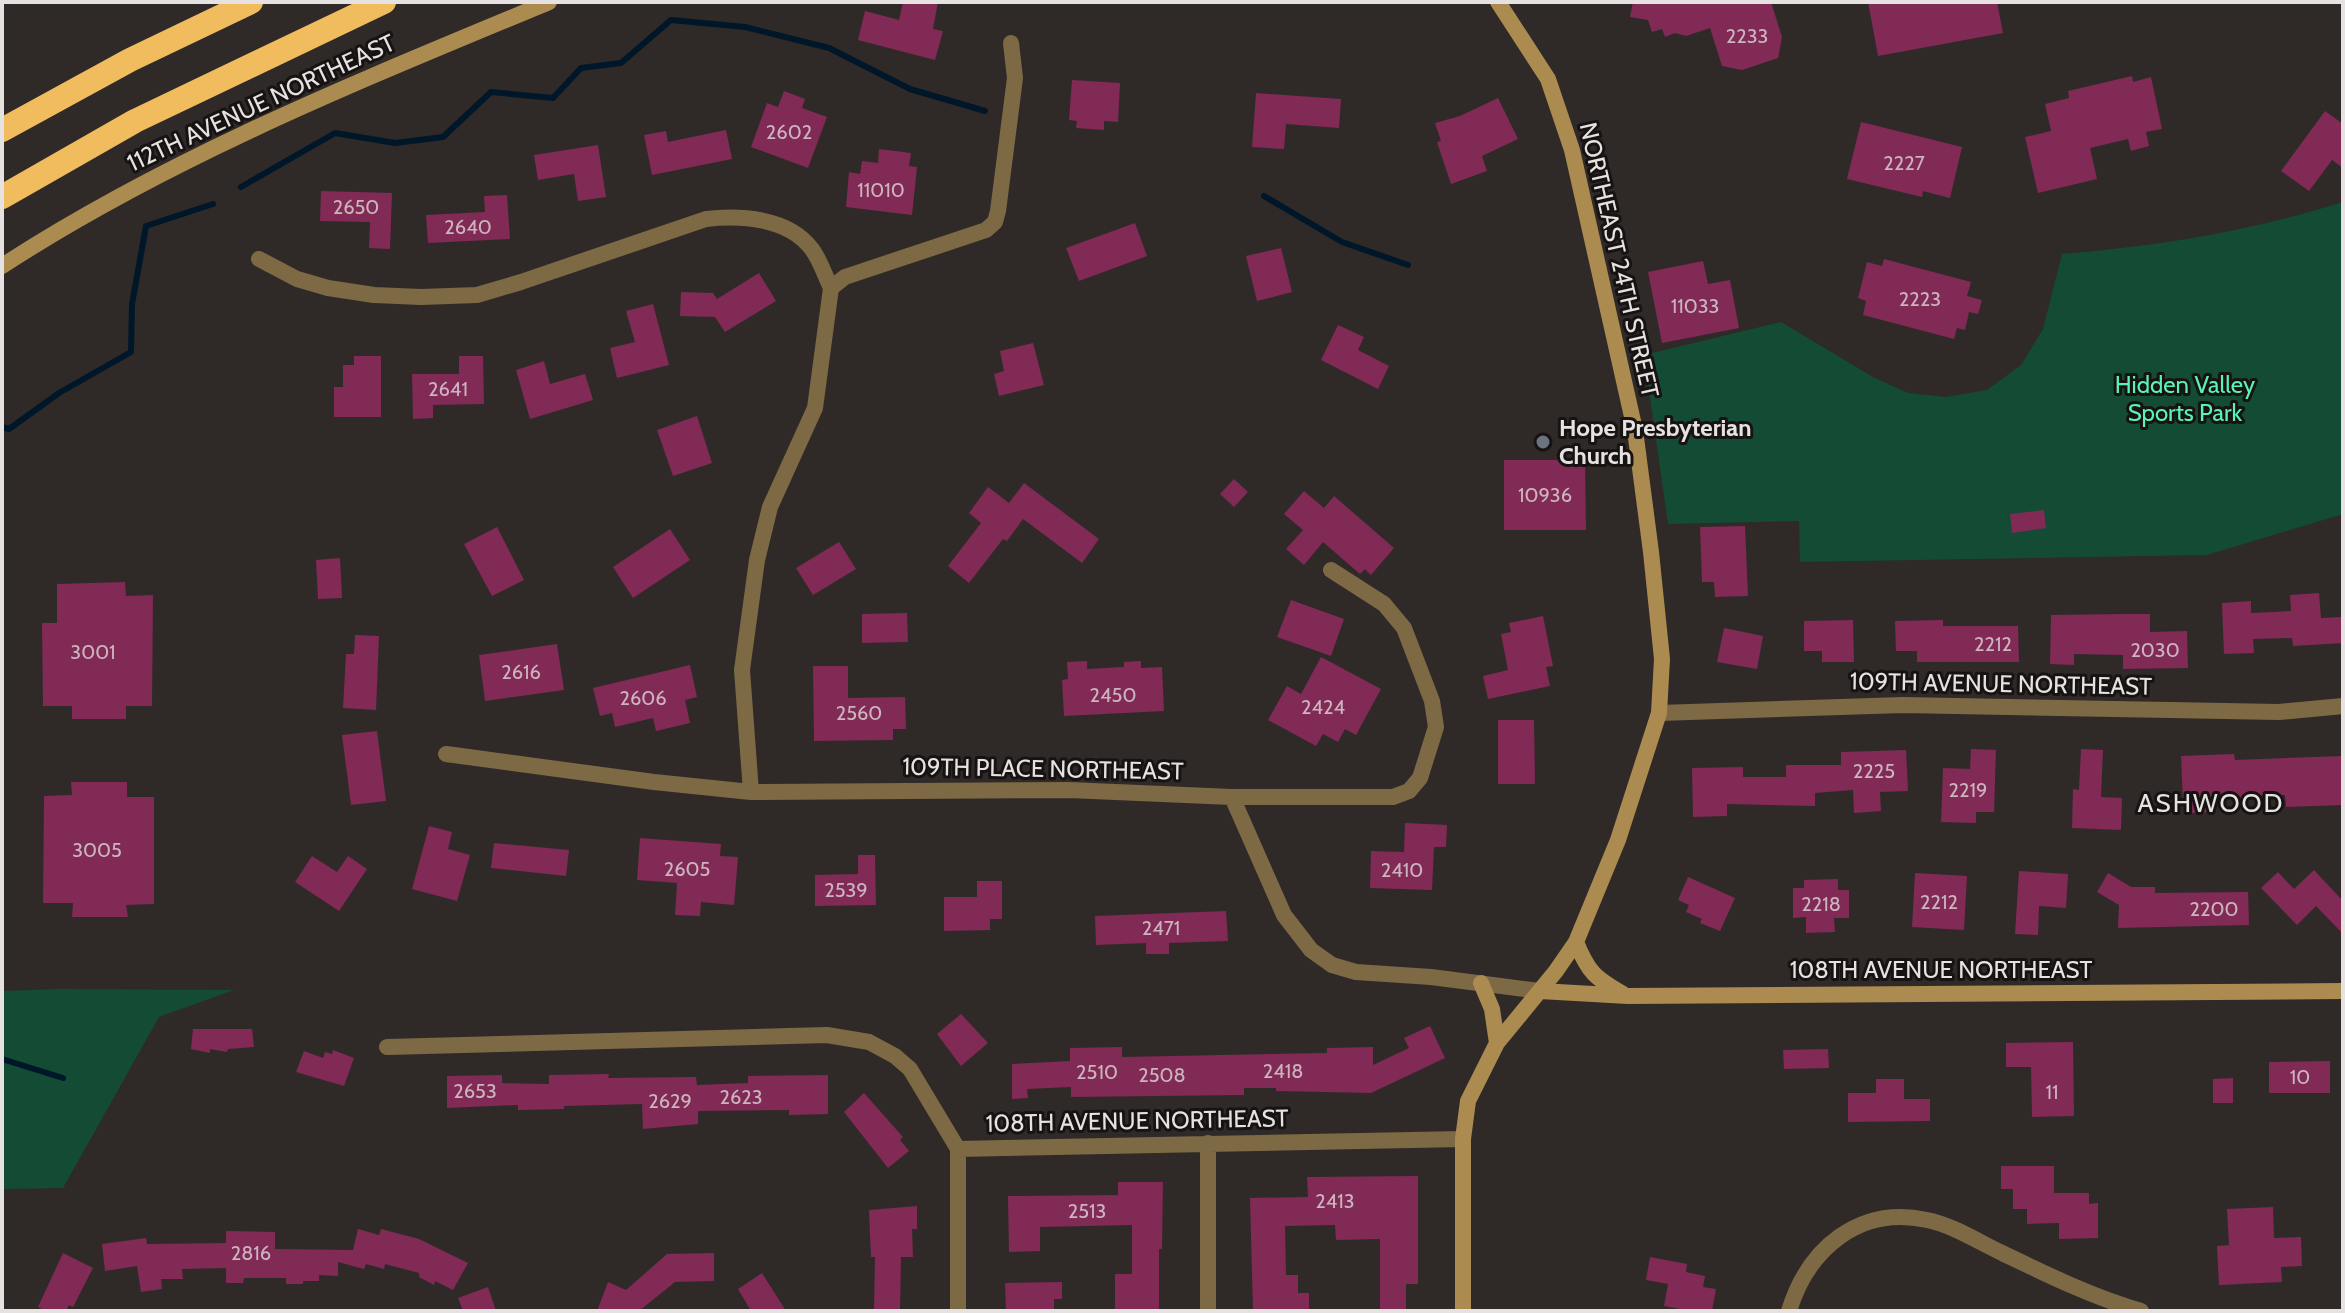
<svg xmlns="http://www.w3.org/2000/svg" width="2345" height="1313" viewBox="0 0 2345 1313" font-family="Cabin,sans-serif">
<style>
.green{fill:#134b35}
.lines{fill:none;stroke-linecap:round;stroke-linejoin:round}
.stream{stroke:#001629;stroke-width:6}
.building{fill:#802a55}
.minor{stroke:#7e6945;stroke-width:16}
.secondary{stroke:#ac8b50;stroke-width:16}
.motorway{stroke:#f1bc5e;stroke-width:24}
.worship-dot{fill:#6b7280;stroke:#161312;stroke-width:3}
.labels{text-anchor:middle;stroke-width:6;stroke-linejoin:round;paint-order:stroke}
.number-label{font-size:20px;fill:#ccb4be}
.street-label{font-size:24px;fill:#e6e2e1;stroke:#161312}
.park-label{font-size:24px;fill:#58f3b5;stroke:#161312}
.poi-label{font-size:24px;font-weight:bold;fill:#e6e2e1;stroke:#161312;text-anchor:start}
.neighbourhood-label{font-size:26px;letter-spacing:2px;fill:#e6e2e1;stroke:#161312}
</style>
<rect width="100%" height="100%" fill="#2f2a28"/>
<!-- green -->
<path class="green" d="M2343 202V514L2207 555 1800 562 1799 521 1668 524 1644 355 1781 322 1873 377 1908 393 1946 397 1987 390 2021 365 2043 329 2062 254C2158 246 2251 231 2343 202Z
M59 989 234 990 159 1017 63 1188 2 1189V991Z"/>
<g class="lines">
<!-- stream -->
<path class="stream" d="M241 187 335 133 395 143 443 137 491 92 553 98 581 68 621 63 671 20 745 27 829 48 910 89 985 111
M1264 196 1342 242 1408 265
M2 427 9 429 59 393 131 352 132 304 146 226 213 204
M2 1059 63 1078"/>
</g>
<!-- building -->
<path class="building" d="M903 2H938L933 29 943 31 935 60 858 40 865 11 899 20Z
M1633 2H1771L1782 37 1778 58 1742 70 1722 66 1710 28 1686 36 1675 33 1665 37 1662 29 1652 32 1648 20 1630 17Z
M1868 2H1997L2003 33 1878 56Z
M2132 76 2133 82 2151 77 2162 129 2146 132 2149 146 2131 151 2128 139 2090 148 2097 179 2038 193 2025 137 2051 131 2045 104 2069 98 2068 91Z
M1072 80 1120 83 1118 122 1104 121V130L1076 128 1077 121 1069 120Z
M784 91 805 99 802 108 827 117 808 168 751 147 767 103 778 107Z
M1256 93 1341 99 1339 128 1286 124 1284 149 1252 147Z
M1498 98 1518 139 1482 156 1487 171 1451 184 1437 142 1441 141 1435 123 1460 116Z
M2325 111 2343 124V168L2332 160 2309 191 2281 171Z
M1861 122 1962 147 1950 198 1923 191 1922 197 1847 179Z
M726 130 732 159 652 175 644 135 666 131 668 142Z
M598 145 606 197 578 201 574 174 538 180 534 155Z
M879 149 911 153 909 166 917 167 912 215 846 207 849 172 860 174 862 161 878 163Z
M321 191 392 193 390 249 369 248 370 222 320 221Z
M507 195 510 239 428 243 426 215 485 212 484 196Z
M1135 223 1147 256 1079 281 1066 248Z
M1281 248 1292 292 1257 301 1246 256Z
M1884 259 1971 282 1967 296 1982 300 1978 314 1969 312 1965 330 1957 328 1954 339 1863 315 1866 301 1858 298 1867 262 1882 266Z
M1703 261 1708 284 1730 280 1739 328 1662 343 1648 272Z
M759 273 776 301 725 332 715 317 680 316 681 292 713 293 717 299Z
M653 304 669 365 617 378 610 348 635 342 626 311Z
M1338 325 1364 337 1358 350 1389 366 1378 389 1321 360Z
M1033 343 1044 385 999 396 994 374 1004 371 1000 351Z
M354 356H381V417H334V387H343V365H354Z
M459 356H483L484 404 433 405V418L413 419 412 374H459Z
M544 361 550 384 585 374 593 400 530 419 516 370Z
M697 416 712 463 673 476 657 430Z
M1504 460H1585L1586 530H1504Z
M1234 479 1248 492 1234 507 1220 494Z
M1024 483 1099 539 1082 563 1023 519 1007 541 1003 539 969 583 948 566 981 523 969 513 988 487 1009 503Z
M1304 491 1324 508 1334 496 1394 548 1371 575 1365 569 1360 574 1323 542 1304 565 1286 549 1303 530 1284 514Z
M2044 510 2046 528 2012 533 2010 514Z
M1745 526 1748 596 1715 597 1714 582H1702L1700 527Z
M497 527 524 580 492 596 464 544Z
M670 529 690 560 633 598 613 567Z
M839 542 856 569 813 595 796 568Z
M340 558 342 598 318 599 316 560Z
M125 582 126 596 153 595 152 706H126V719H72V706H43L42 623H57V584Z
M2319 593 2321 618 2341 617 2343 643 2293 646 2292 638 2253 639 2254 653 2224 654 2222 603 2251 601V613L2291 611 2290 595Z
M1291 600 1344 619 1331 656 1277 637Z
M907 613 908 642 862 643V614Z
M2123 614H2150V632L2187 631 2188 668 2123 669V655L2074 654V665L2050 664 2051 615Z
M1543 616 1553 666 1546 667 1550 686 1488 699 1483 676 1508 670 1501 634 1511 632 1509 623Z
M1853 620 1854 662H1822V651H1804V621Z
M1943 620V626H2018L2019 662H1917V651H1896L1895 621Z
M1724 628 1763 636 1757 669 1717 662Z
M355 635 379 636 376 710 343 708 346 654H354Z
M557 644 564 690 485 701 479 655Z
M1321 657 1381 689 1356 735 1345 729 1338 742 1323 734 1316 746 1268 720 1287 686 1301 694Z
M1087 661V669L1124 667V662L1141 661V668L1162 667 1164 711 1064 716 1062 680 1068 679 1067 662Z
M690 665 697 697 685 700 690 723 656 731 653 718 615 727 612 713 600 716 593 688Z
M813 666H848V698L905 697 906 729H893V740L814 741Z
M1498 720H1534L1535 784H1498Z
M377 731 386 801 351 805 342 735Z
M1971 749 1996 750 1994 812H1976V823L1941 822 1943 768 1970 769Z
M2081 749 2103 750 2101 797 2122 798 2121 830 2072 828 2073 789 2079 790Z
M1906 750 1908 791 1880 792 1881 811 1854 813 1853 790 1815 793V806L1727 804V816L1693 817 1692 768 1743 767V777H1786V765H1841V752Z
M2234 754 2235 760 2343 756V805L2286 807 2285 795 2245 796V799L2213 800V812L2191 813V800H2183L2181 756Z
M71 782H127V797H154V904L126 905 128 917H72L73 903H43L44 796 72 795Z
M1405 823 1447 825 1446 847H1434L1432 890 1370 888 1371 851 1404 852Z
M429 826 452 832 448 849 470 855 457 901 412 889Z
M640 838 721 844 720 856 738 857 734 905 701 902 700 916 675 915 677 883 637 880Z
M494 843 569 850 566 876 491 868Z
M858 855H875L876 905 815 906V875L858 874Z
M312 856 337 872 348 856 367 869 339 911 295 882Z
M2314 870 2343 901V934L2316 906 2297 925 2261 888 2278 872 2294 889Z
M2019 871 2068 874 2066 908 2039 906 2038 935 2015 934Z
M1915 873 1967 876 1964 930 1912 927Z
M2108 873 2131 887H2155V893L2248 892 2249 925 2118 928 2119 905 2097 892Z
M1688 877 1735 898 1720 931 1700 923 1702 919 1686 912 1689 905 1678 900Z
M1838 879V890H1849V918H1834L1835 932 1806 933V917L1793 918V888H1804V880Z
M977 881H1002V919H990V930L944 931V897H977Z
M1226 911 1228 941 1169 943V954H1146V943L1096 945 1095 916Z
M961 1014 988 1043 961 1066 937 1034Z
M1430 1026 1445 1058 1371 1093 1276 1091V1088H1244V1095L1071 1097V1087L1027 1089 1028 1098 1012 1099V1064L1070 1061V1048L1122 1047V1057L1327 1053V1048L1373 1047V1065L1409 1048 1404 1038Z
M193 1029H252L254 1047 228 1049 227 1052 210 1049V1053L191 1049Z
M2073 1042 2074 1116 2032 1117 2031 1067H2006V1043Z
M1828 1049 1829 1068 1784 1069 1783 1050Z
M333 1050 354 1058 344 1086 296 1072 304 1051 323 1058 325 1052 332 1054Z
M2330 1061V1093H2269V1062Z
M609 1074 608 1078 696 1077 697 1085 748 1083V1076L828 1075V1114L789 1115V1110L698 1111V1124L643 1129 642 1104 564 1106V1109L518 1110V1105L447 1108V1076L502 1075V1083L549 1084V1075Z
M2233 1078V1103H2213V1079Z
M1876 1079H1904V1099H1930V1121L1848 1122V1093H1876Z
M864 1093 903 1137 900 1140 909 1151 888 1168 844 1112Z
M2001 1166H2054V1193H2089V1204L2098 1203V1238L2059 1239V1223L2027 1224V1209H2013V1189H2001Z
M1418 1176V1284H1406V1311H1380V1239L1336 1240 1335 1225 1285 1226 1286 1275H1298V1293H1309V1311H1253L1250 1198 1308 1197 1307 1177Z
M1118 1182H1163L1162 1249H1159V1311H1115V1274H1132V1225L1040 1227V1251L1009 1252 1008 1196 1118 1195Z
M917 1206V1229H912L913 1257H901L900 1311H874L875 1257H871L869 1210Z
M2273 1207 2274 1238 2301 1237 2302 1266 2281 1267 2282 1282 2219 1285 2217 1246 2229 1245 2227 1209Z
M358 1229 379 1235 381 1229 419 1239 468 1263 453 1290 435 1281 434 1285 419 1277V1273L385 1264 384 1269 366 1264 364 1269 338 1262V1276L319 1275V1281H303V1284H286V1278H244L243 1283H226V1268L182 1269 183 1279H161L162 1289 141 1292 137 1266 105 1271 102 1244 146 1238 147 1244 226 1243V1231L275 1232V1249L353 1250Z
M63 1253 93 1268 73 1307 69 1305 66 1311H46L38 1307Z
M714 1253V1281L675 1282 639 1311H597L608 1282 626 1290 667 1254Z
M1650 1257 1687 1264 1686 1272 1705 1276 1703 1287 1716 1289 1712 1311H1690L1664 1306 1668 1284 1646 1280Z
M762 1273 786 1311H751L738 1289Z
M1062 1282V1299H1054V1311H1006L1005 1283Z
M488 1287 496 1311H463L458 1298Z"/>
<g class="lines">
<!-- minor -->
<path class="minor" d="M259 259 297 279 328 288 374 295 421 297 477 295 521 282 706 219C741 215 788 218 811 248 820 259 825 276 831 288
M1659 713 1903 705 2279 712 2343 706
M446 754 654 782 751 792 1069 790 1232 797 1284 915 1311 950 1332 965 1356 972 1431 977 1540 991
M751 792 742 670 757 560 770 507 815 408 831 288 845 277 986 230 995 222 998 211 1015 78 1011 43
M1232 797H1393L1409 791 1420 778 1436 727 1432 701 1404 628 1384 604 1331 570
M387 1047 827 1035 869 1042 895 1056 910 1069 958 1149V1311
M1208 1143V1311
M958 1149 1463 1139
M1789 1311C1808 1249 1859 1205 1927 1220 1952 1225 1977 1241 2000 1252 2046 1274 2092 1297 2141 1311"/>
<!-- secondary -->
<path class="secondary" d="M2 266C173 155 362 80 549 2
M1576 942C1588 972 1595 978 1623 994
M1481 983 1492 1009 1497 1043
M1540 991 1628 996 2343 991
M1463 1311V1139L1468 1101 1497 1043 1556 971 1576 942 1618 840 1659 713 1662 659 1651 552 1635 430 1572 150 1548 79 1498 2"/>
<!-- motorway -->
<path class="motorway" d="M2 130 130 60 251 2
M2 197 135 121 384 2"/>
</g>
<!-- markers -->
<circle class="worship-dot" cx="1543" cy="442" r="8"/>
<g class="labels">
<!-- number labels -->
<g class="number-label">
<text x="1747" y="43">2233</text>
<text x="789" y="139">2602</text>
<text x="1904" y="170">2227</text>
<text x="881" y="197">11010</text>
<text x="356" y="214">2650</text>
<text x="468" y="234">2640</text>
<text x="1920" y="306">2223</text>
<text x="1695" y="313">11033</text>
<text x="448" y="396">2641</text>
<text x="1545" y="502">10936</text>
<text x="1993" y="651">2212</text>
<text x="2155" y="657">2030</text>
<text x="93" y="659">3001</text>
<text x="521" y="679">2616</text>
<text x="1113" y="702">2450</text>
<text x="643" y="705">2606</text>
<text x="1323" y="714">2424</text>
<text x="859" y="720">2560</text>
<text x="1874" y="778">2225</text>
<text x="1968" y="797">2219</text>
<text x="97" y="857">3005</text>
<text x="687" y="876">2605</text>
<text x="1402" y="877">2410</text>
<text x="846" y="897">2539</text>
<text x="1939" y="909">2212</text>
<text x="1821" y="911">2218</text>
<text x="2214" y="916">2200</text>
<text x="1161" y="935">2471</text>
<text x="1283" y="1078">2418</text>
<text x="1097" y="1079">2510</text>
<text x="1162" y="1082">2508</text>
<text x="2300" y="1084">10</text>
<text x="475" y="1098">2653</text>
<text x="2052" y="1099">11</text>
<text x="741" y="1104">2623</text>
<text x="670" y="1108">2629</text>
<text x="1335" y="1208">2413</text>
<text x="1087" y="1218">2513</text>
<text x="251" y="1260">2816</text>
</g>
<!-- street labels -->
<g class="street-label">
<text transform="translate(261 103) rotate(-25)" y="8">112TH AVENUE NORTHEAST</text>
<text transform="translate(1619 260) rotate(77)" y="8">NORTHEAST 24TH STREET</text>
<text transform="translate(2001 684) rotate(1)" y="8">109TH AVENUE NORTHEAST</text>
<text transform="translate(1043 769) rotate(1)" y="8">109TH PLACE NORTHEAST</text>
<text x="1941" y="978">108TH AVENUE NORTHEAST</text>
<text transform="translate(1137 1121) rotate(-1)" y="8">108TH AVENUE NORTHEAST</text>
</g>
<!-- park labels -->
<g class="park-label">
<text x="2185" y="393">Hidden Valley<tspan x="2185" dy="28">Sports Park</tspan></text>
</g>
<!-- poi labels -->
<g class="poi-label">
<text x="1559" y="436">Hope Presbyterian<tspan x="1559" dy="28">Church</tspan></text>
</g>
<!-- neighbourhood labels -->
<g class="neighbourhood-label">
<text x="2211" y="812">ASHWOOD</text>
</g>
</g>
<!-- border -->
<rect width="2345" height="1313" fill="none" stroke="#e6e2e1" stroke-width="8"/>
</svg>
